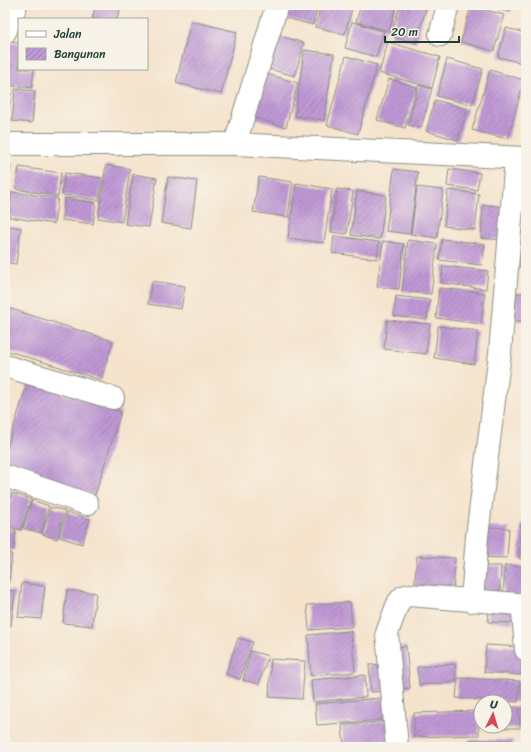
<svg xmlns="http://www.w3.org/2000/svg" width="531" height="752" viewBox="0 0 531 752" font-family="Sriracha,sans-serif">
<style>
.building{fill:url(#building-hatch)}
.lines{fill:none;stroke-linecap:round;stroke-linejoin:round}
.minor-casing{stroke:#8a9080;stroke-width:24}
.minor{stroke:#fff;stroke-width:22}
</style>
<defs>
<pattern id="building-hatch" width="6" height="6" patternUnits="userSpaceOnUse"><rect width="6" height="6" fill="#bf98d5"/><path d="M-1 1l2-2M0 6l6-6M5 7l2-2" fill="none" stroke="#9b7dae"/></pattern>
</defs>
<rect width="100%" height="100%" fill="#f7f3e8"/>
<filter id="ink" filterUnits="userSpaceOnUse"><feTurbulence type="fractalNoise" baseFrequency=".025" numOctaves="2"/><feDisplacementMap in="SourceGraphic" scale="8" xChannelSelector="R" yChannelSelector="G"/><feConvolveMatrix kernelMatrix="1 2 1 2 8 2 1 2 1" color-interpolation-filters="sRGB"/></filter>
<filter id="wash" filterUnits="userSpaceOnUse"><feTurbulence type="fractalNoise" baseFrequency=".012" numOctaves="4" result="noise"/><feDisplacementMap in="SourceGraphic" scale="16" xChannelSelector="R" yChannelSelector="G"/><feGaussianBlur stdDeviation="0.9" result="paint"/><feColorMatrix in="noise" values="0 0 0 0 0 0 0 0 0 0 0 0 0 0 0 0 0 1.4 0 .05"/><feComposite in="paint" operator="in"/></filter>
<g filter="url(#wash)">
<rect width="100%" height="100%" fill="#f5e3cc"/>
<g id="blocks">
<!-- building -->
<path class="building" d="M96 5H121L117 19H92Z
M286 5H318L313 25 283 17Z
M321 5H353L345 34 315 27Z
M361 5H397L389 31 356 22Z
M400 5H427L416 43 391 36Z
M485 5H512L510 12Z
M471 6 504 15 494 51 461 42Z
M191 21 237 32 221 94 176 83Z
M352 22 384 31 376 57 345 48Z
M506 28 526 33V64L498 57Z
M274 34 304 43 295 76 265 68Z
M5 42 19 43V69H34L32 88 5 85Z
M388 42 440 57 432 88 379 73Z
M304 50 334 54 324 120 295 116Z
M346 56 377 65 358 134 327 125Z
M447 59 483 69 472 105 437 96Z
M490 70 524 80 508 139 472 130Z
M260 72 298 83 286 127 248 116Z
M389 79 417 87 405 128 377 120Z
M419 85 432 89 421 128 408 125Z
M15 89 35 91 32 123 12 121Z
M5 92 11 93 7 123 5 122Z
M435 100 467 109 458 140 426 131Z
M5 165 11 166 6 199H5Z
M106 165 130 169 122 222 98 218Z
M19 167 61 173 58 196 16 189Z
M394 169 418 172 410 234 386 231Z
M449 169 480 173 477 190 447 186Z
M526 170V202L519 201Z
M65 173 102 178 99 200 62 195Z
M133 174 157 178 149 227 125 224Z
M168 177 197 181 191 228 161 223Z
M259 177 293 182 288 217 253 212Z
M296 183 332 189 324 243 288 238Z
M417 187 443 190 437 238 411 234Z
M337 189 353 191 347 234 331 232Z
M448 190 479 194 475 230 444 226Z
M357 191 386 195 380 239 351 235Z
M12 192 58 198 54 224 9 217Z
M65 198 96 203 93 224 62 220Z
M483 205 507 207 504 240 481 238Z
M5 225 21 228 16 264 5 262Z
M334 236 379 242 377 259 332 253Z
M442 239 485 244 482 265 439 260Z
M408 240 437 244 431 294 402 291Z
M383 241 404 244 399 289 377 287Z
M516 249H526V267L514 266Z
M443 266 488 271 486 289 441 283Z
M152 281 185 286 181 309 148 304Z
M439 288 485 293 481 324 436 318Z
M512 293H526V321H511Z
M396 296 430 300 427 320 394 316Z
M5 307 113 341 101 380 5 350Z
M387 320 430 324 426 354 384 349Z
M438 326 478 331 474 364 434 358Z
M28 382 121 412 95 495 5 467V454Z
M5 490 10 491 5 504Z
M12 493 31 499 21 530 5 525V514Z
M32 500 49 506 41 533 23 528Z
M51 507 65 511 57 539 42 534Z
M67 512 90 519 82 544 59 537Z
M521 524H526V559H519Z
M485 527 509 528 507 558 482 557Z
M5 529 16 530 14 550 5 549Z
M5 552 12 553 9 582 5 581Z
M417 556 455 558 453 595 414 592Z
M505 565 526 567V599L503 598Z
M480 566H501L499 600 478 599Z
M22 583 45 586 41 619 18 617Z
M5 590 15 591 11 626 5 625Z
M67 590 96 593 92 626 63 623Z
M350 602 352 627 309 630 307 605Z
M489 607 514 609 513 623 488 622Z
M351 631 355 672 311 676 308 635Z
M238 638 253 642 240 679 226 674Z
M486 645 522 647 521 675 484 672Z
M406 646 410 688 394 689 390 648Z
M251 651 268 656 259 684 243 680Z
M271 659 305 661 302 699 269 697Z
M384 664 386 691 371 692 369 665Z
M455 664 456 682 419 685 417 667Z
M365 675 366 697 313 702 311 680Z
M458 678 520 681 518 702 456 698Z
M391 697 393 719 317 725 315 704Z
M505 707H519L520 728H490L489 726H505Z
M478 711 479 735 414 737V713Z
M390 721 392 747H344L342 725Z
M469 740H513V747H469Z"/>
</g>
</g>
<g filter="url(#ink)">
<use href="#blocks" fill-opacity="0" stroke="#8a9080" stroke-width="1"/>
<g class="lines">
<defs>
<path id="minor" d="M5 32 16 5
M440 35 448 5
M5 144H235L526 158
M235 144 277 5
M5 366 113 398
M5 476 87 504
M472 601 477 536 500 353 516 158
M397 747 387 633 398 603 403 597 409 595 519 604 523 612 526 650"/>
</defs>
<!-- minor casing -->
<use href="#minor" class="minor-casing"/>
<!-- minor -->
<use href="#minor" class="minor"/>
</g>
</g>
<!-- margin -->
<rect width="531" height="752" fill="none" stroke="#f7f3e8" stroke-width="20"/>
<!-- legend -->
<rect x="18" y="18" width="130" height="52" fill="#f7f3e8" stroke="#a1aaa0"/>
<rect x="26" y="31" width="20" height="6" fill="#ffffff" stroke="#a1aaa0"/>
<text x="54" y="38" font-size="12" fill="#1f3d34">Jalan</text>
<rect x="26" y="48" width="20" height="12" fill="url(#building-hatch)" stroke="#a1aaa0"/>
<text x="54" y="58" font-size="12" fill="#1f3d34">Bangunan</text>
<!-- north arrow -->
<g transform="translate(493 714) rotate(5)"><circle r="19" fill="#f7f3e8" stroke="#a1aaa0"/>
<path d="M0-3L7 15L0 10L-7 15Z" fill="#d1495b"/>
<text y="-6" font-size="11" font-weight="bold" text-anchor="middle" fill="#1f3d34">U</text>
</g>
<!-- scale -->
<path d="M385 36v6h74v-6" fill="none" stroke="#1f3d34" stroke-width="2"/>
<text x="391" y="36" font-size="12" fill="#1f3d34" stroke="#f7f3e8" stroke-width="3" paint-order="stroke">20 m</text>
</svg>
